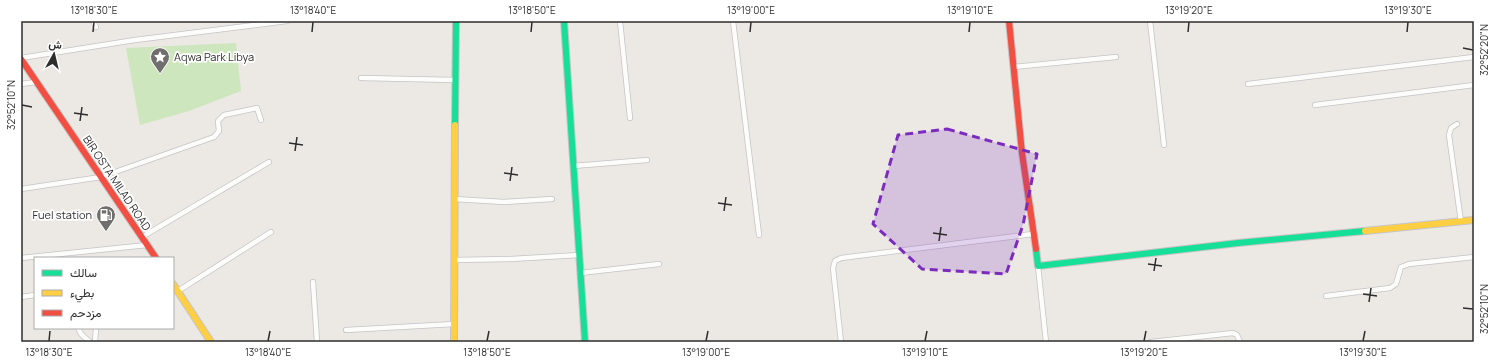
<svg xmlns="http://www.w3.org/2000/svg" width="1495" height="363" viewBox="0 0 1495 363" font-family="Manrope,Vazirmatn,sans-serif">
<style>
.green{fill:#cee6be}
.lines{fill:none;stroke-linecap:round;stroke-linejoin:round}
.street-casing{stroke:#c5c4c5;stroke-width:6}
.fast-casing{stroke:#c5c4c5;stroke-width:8}
.slow-casing{stroke:#c5c4c5;stroke-width:8}
.jam-casing{stroke:#c5c4c5;stroke-width:8}
.street{stroke:#fcfcfb;stroke-width:4.5}
.fast{stroke:#16e098;stroke-width:6}
.slow{stroke:#ffcf43;stroke-width:6}
.jam{stroke:#f24e42;stroke-width:6}
.marked{fill:#7b2cbf;fill-opacity:0.2;stroke:#7b2cbf;stroke-width:3;stroke-dasharray:8 5;stroke-linejoin:round}
.ticks{fill:none;stroke:#2e2e2e;stroke-width:1.5}
.labels{text-anchor:middle;stroke-width:3.5;stroke-linejoin:round;paint-order:stroke}
.poi-label{font-size:11px;fill:#2e2e2e;stroke:#fff;text-anchor:start}
.street-label{font-size:11px;fill:#2e2e2e;stroke:#fff}
.neatline{fill:none;stroke:#2e2e2e;stroke-width:1.5}
.ticks-label{font-size:10px;text-anchor:middle;fill:#2e2e2e}
</style>
<rect width="100%" height="100%" fill="#ece8e4"/>
<!-- green -->
<path class="green" d="M236 43 241 91 189 111 140 125 126 48Z"/>
<g class="lines">
<defs>
<path id="street" d="M93 21 96 27
M620 21 630 118
M733 21 759 235
M1150 21 1164 145
M21 58 135 40 287 21
M1013 67 1116 57
M361 78 455 80
M21 84 36 82
M1248 84 1474 57
M1315 105 1474 85
M1457 124 1451 128 1449 135 1461 222
M573 166 647 160
M21 189 101 177 214 137 219 131 218 121 224 115 257 108 261 120
M454 199 504 202 552 199
M142 237 269 162
M21 258 147 245
M454 260 511 259 579 255
M1038 266 1046 342
M580 273 659 264
M313 282 317 342
M178 291 271 232
M1326 296 1390 288 1396 284 1401 267 1409 264 1474 257
M21 297 35 295
M78 328 81 334 90 342
M346 330 454 324
M95 342 96 328
M841 342 833 268 835 261 841 258 1033 234
M1151 342 1233 333 1237 335 1240 342"/>
<path id="fast" d="M564 21 585 342
M455 125 456 21
M1036 249 1038 266 1238 243 1365 231"/>
<path id="slow" d="M1365 231 1474 220
M173 284 211 342
M454 342 455 125"/>
<path id="jam" d="M1009 21 1022 153 1036 249
M21 59 156 258"/>
</defs>
<!-- street casing -->
<use href="#street" class="street-casing"/>
<!-- fast casing -->
<use href="#fast" class="fast-casing"/>
<!-- slow casing -->
<use href="#slow" class="slow-casing"/>
<!-- jam casing -->
<use href="#jam" class="jam-casing"/>
<!-- street -->
<use href="#street" class="street"/>
<!-- fast -->
<use href="#fast" class="fast"/>
<!-- slow -->
<use href="#slow" class="slow"/>
<!-- jam -->
<use href="#jam" class="jam"/>
</g>
<!-- marked area -->
<path class="marked" d="M947 129 1037 154 1023 225 1006 274 922 269 873 224 898 135Z"/>
<!-- ticks -->
<path class="ticks" d="M93 32 94 22M312 32 313 22M531 32 532 22M750 32 751 22M969 32 970 22M1188 32 1189 22M1407 32 1408 22M1463 48 1473 50M22 105 32 107M74 113 88 115M80 121 82 107M289 143 303 145M295 151 297 137M504 173 518 175M510 181 512 167M718 203 732 205M724 211 726 197M933 233 947 235M939 241 941 227M1148 264 1162 266M1154 271 1156 258M1363 294 1377 296M1369 302 1371 288M1463 308 1473 309M49 341 50 331M268 341 270 331M487 341 489 331M706 341 708 331M925 341 927 331M1144 341 1146 331M1363 341 1365 331"/>
<!-- icons -->
<defs>
<symbol id="sight-pin" viewBox="-11 -11 22 30"><path d="M0 17L-7.5 6A9.5 9.5 0 1 1 7.5 6Z" fill="#706f6e" stroke="#fff"/><path d="M0-6L1.8-2.2L6-1.7L2.9 1.2L3.7 5.4L0 3.3L-3.7 5.4L-2.9 1.2L-6-1.7L-1.8-2.2Z" fill="#fff"/></symbol>
<symbol id="fuel-pin" viewBox="-11 -11 22 30"><path d="M0 17L-7.5 6A9.5 9.5 0 1 1 7.5 6Z" fill="#706f6e" stroke="#fff"/><path d="M-5.5-6h7V0h2V4h1.3V-2.5L3-4.5l.8-.8L6-3V5H2.5V1h-1V6h-7ZM-4.2-4.7v3.2H.2V-4.7Z" fill="#fff"/></symbol>
</defs>
<g fill-rule="evenodd">
<use href="#sight-pin" x="149" y="46" width="22" height="30"/>
<use href="#fuel-pin" x="95" y="204" width="22" height="30"/>
</g>
<g class="labels">
<!-- poi labels -->
<g class="poi-label">
<text x="174" y="61">Aqwa Park Libya</text>
<text x="92" y="219" text-anchor="end">Fuel station</text>
</g>
<!-- street labels -->
<g class="street-label">
<text transform="translate(117 183) rotate(56)" y="4">BIR OSTA MILAD ROAD</text>
</g>
</g>
<!-- border -->
<rect width="1495" height="363" fill="none" stroke="#ffffff" stroke-width="44"/>
<!-- legend -->
<rect x="34" y="257" width="140" height="72" fill="#ffffff" stroke="#ababab"/>
<rect x="42" y="270" width="20" height="6" fill="#16e098" stroke="#ababab"/>
<text x="70" y="277" font-size="12" fill="#2e2e2e">سالك</text>
<rect x="42" y="290" width="20" height="6" fill="#ffcf43" stroke="#ababab"/>
<text x="70" y="297" font-size="12" fill="#2e2e2e">بطيء</text>
<rect x="42" y="310" width="20" height="6" fill="#f24e42" stroke="#ababab"/>
<text x="70" y="317" font-size="12" fill="#2e2e2e">مزدحم</text>
<!-- north arrow -->
<g transform="translate(54 54) rotate(8)" stroke="#ffffff" stroke-width="3" paint-order="stroke">
<path d="M0-3L7 15L0 10L-7 15Z" fill="#2e2e2e"/>
<text y="-6" font-size="11" font-weight="bold" text-anchor="middle" fill="#2e2e2e">ش</text>
</g>
<rect x="22" y="22" width="1451" height="319" class="neatline"/>
<g class="ticks-label">
<text x="94" y="14">13°18'30"E</text>
<text x="313" y="14">13°18'40"E</text>
<text x="532" y="14">13°18'50"E</text>
<text x="751" y="14">13°19'00"E</text>
<text x="970" y="14">13°19'10"E</text>
<text x="1189" y="14">13°19'20"E</text>
<text x="1408" y="14">13°19'30"E</text>
<text transform="translate(1484 50) rotate(-90)" y="4">32°52'20"N</text>
<text transform="translate(11 105) rotate(-90)" y="4">32°52'10"N</text>
<text transform="translate(1484 309) rotate(-90)" y="4">32°52'10"N</text>
<text x="49" y="356">13°18'30"E</text>
<text x="268" y="356">13°18'40"E</text>
<text x="487" y="356">13°18'50"E</text>
<text x="706" y="356">13°19'00"E</text>
<text x="925" y="356">13°19'10"E</text>
<text x="1144" y="356">13°19'20"E</text>
<text x="1363" y="356">13°19'30"E</text>
</g>
</svg>
